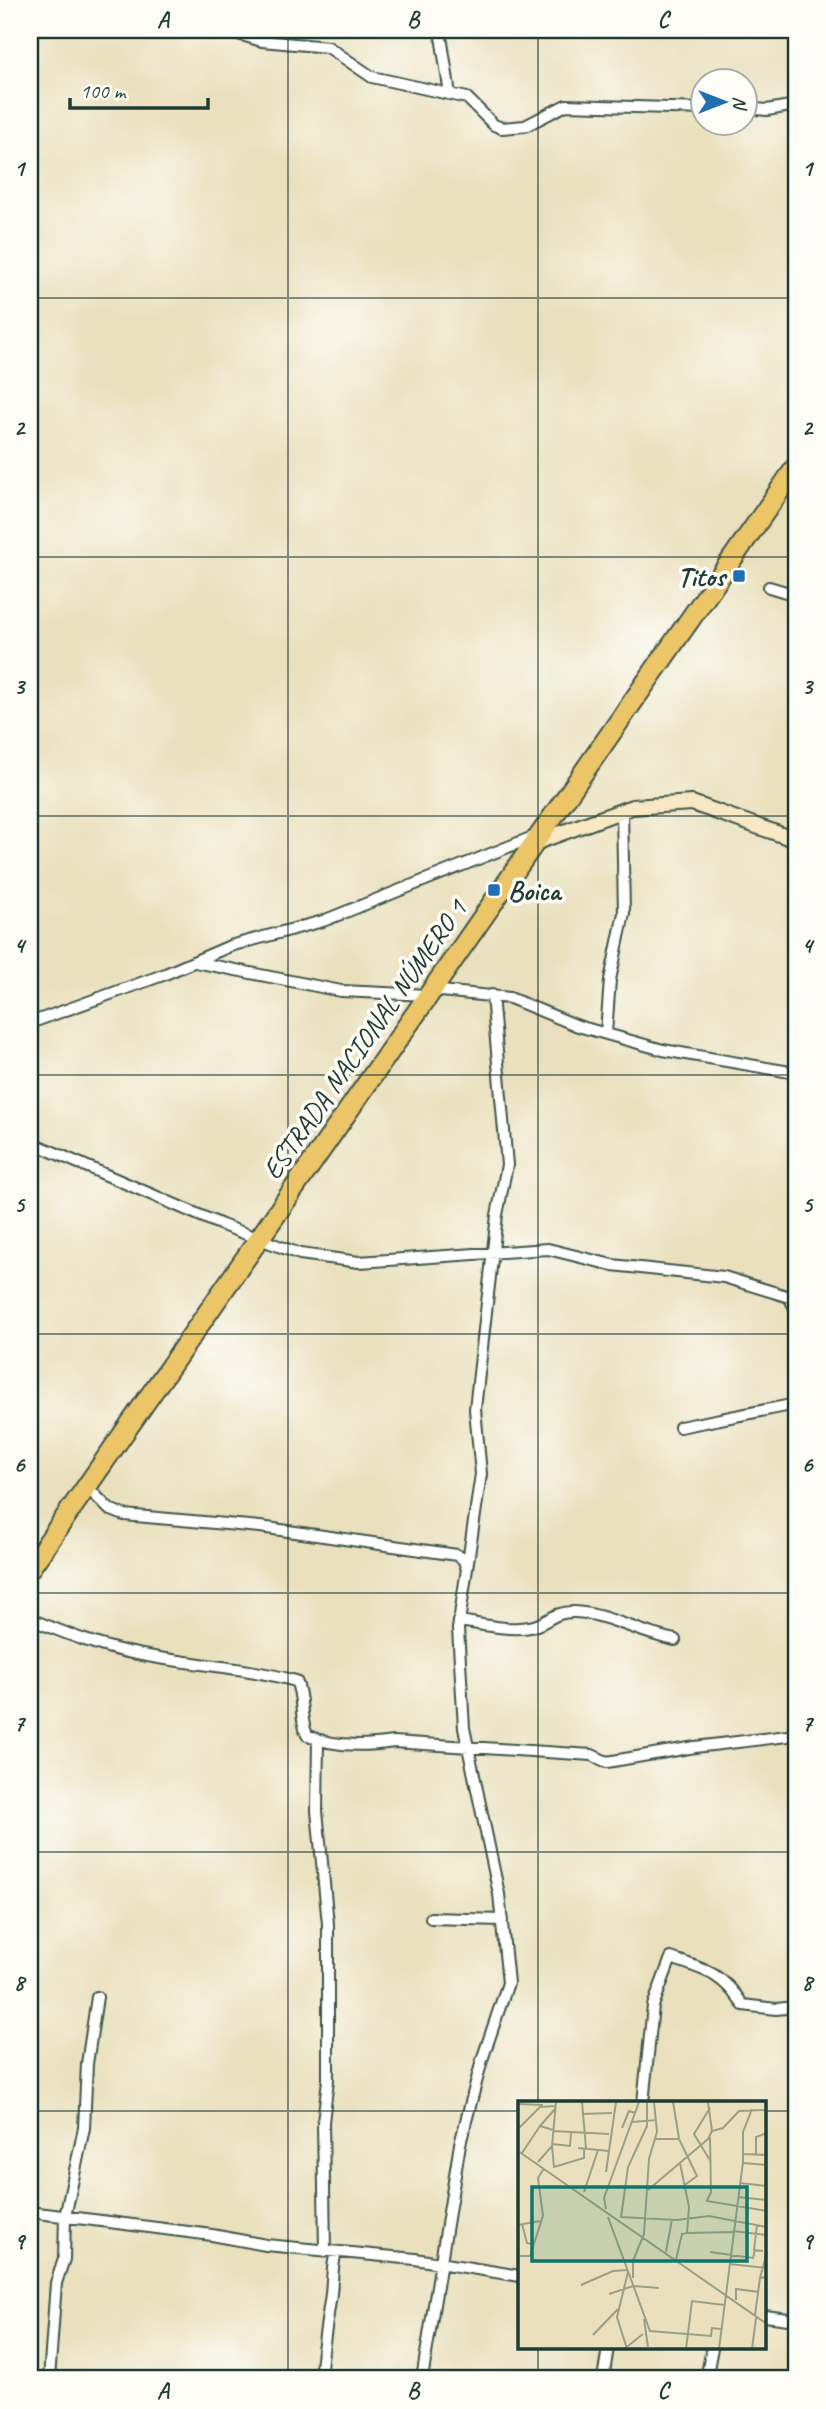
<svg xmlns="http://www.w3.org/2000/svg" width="826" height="2409" viewBox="0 0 826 2409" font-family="Caveat,sans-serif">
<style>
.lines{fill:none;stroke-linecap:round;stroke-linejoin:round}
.street-casing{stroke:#3d5549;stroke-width:14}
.secondary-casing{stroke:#3d5549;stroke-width:18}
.highway-casing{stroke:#3d5549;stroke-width:23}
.street{stroke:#fff;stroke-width:10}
.secondary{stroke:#f8e8c3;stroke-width:14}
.highway{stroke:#edc569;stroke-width:19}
.grid{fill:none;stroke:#1f3d34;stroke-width:2;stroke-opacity:0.55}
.poi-dot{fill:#1f6fb2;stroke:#fdfcf7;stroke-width:2.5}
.labels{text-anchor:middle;stroke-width:7;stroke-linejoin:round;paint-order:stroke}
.poi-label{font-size:28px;font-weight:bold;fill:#1f3d34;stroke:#fdfcf7;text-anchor:end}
.street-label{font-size:28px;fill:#1f3d34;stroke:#fdfcf7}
.inset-road{fill:none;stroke:#999f86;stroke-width:2}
.view{fill:#0f766e;fill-opacity:0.15;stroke:#0f766e;stroke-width:3.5}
.inset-edge{fill:none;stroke:#1f3d34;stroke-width:3.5}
.neatline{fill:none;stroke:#1f3d34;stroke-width:2.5}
.grid-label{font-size:23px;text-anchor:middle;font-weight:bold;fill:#1f3d34}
</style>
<rect width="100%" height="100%" fill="#fdfcf7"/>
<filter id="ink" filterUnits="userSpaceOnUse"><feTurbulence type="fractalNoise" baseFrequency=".0143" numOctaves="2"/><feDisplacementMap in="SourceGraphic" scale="14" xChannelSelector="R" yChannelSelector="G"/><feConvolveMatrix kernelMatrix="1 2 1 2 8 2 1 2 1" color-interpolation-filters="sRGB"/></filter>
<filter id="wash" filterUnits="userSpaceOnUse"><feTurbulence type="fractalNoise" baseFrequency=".00686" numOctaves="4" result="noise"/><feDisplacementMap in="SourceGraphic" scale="28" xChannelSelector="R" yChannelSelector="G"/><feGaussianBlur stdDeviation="1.57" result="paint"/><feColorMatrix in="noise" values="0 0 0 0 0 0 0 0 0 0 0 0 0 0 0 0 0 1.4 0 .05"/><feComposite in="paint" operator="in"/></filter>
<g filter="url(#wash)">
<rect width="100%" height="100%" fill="#eae0bd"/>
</g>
<g filter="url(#ink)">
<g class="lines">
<defs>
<path id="street" d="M225 30 262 41 328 47 372 77 467 98 494 125 502 128 525 126 566 105 704 109
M440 30 450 94
M746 108 767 110 796 105
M769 587 796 595
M195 962 341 991 428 995
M431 990 510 998 578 1026 663 1050 796 1073
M30 1023 163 975 230 946 323 921 538 835
M606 1033 610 980 624 913 622 811
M30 1142 222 1225 300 1254 359 1262 548 1249 612 1265 724 1277 796 1299
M789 1297 796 1310
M680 1427 796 1404
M93 1493 109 1509 124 1515 260 1527 457 1555 463 1559 467 1569
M30 1619C67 1634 102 1648 142 1655 194 1665 245 1667 296 1681 304 1697 299 1717 307 1735 332 1747 367 1746 394 1742L592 1755 607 1762 695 1747 796 1735
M459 1621C481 1624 508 1631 530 1627 547 1624 553 1611 575 1612 609 1614 641 1634 675 1640
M318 1740 317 1811 328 1924V2080L323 2122 325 2251
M431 1918 502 1920
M643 2103 653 2006 671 1958C706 1970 722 1973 743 2005L776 2009 796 2007
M30 2212 212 2235 266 2245 415 2259 520 2276
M765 2316 796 2320
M49 2379 56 2283 64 2259 65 2217 84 2128 87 2064 97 1997
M320 2379C322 2353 326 2328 330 2301 333 2284 331 2269 336 2252
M422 2379 460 2144 482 2060 508 1983 499 1894 464 1728 458 1629 481 1474 475 1409 497 1215 507 1165 492 995
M603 2379 608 2348
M706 2379 712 2348"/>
<path id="secondary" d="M537 842 632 807 692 803 796 840"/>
<path id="highway" d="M30 1568 796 467"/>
</defs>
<!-- street casing -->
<use href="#street" class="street-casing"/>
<!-- secondary casing -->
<use href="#secondary" class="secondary-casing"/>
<!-- highway casing -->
<use href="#highway" class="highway-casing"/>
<!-- street -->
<use href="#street" class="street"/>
<!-- secondary -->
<use href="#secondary" class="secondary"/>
<!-- highway -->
<use href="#highway" class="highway"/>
</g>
</g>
<!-- grid -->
<path class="grid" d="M288 30V2379M538 30V2103M30 298H796M30 557H796M30 816H796M30 1075H796M30 1334H796M30 1593H796M30 1852H796M30 2111H520M765 2111H796M538 2348V2379"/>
<!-- markers -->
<g class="poi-dot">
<rect x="732" y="569" width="14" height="14" rx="3.5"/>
<rect x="487" y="883" width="14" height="14" rx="3.5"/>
</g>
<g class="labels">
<!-- poi labels -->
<g class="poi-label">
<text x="725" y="586">Titos</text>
<text x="508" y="900" text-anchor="start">Boica</text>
</g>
<!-- street labels -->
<g class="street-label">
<text transform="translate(364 1039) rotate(-55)" y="10">ESTRADA NACIONAL NÚMERO 1</text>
</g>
</g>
<!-- overview -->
<g transform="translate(518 2101)">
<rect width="248" height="248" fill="#eae0bd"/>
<path class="inset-road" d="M64 1 68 47M155 1 161 37M0 3 25 4M192 7 176 33 193 61M64 13 94 12M114 21 139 19M104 27 111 10 117 12M0 28 22 6 38 5M35 29 22 25 37 8M35 30 91 33M194 30 205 27 221 10 249 9M192 36 193 91 189 100 249 110M138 38H161L179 75 164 86M34 43 52 45 53 32M34 45 36 66 66 57V47M60 47 91 50M0 50 249 223M4 52 22 25M225 53 249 54M238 53V36L249 32M20 61 34 45 38 1M225 62 249 64M88 71 98 1M222 82 249 85M130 89 190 38 194 30 190 1M66 91 80 49M220 96 249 99M88 108 86 97 121 1M90 116 132 230 193 235 194 227 203 228M103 116 159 119 191 115 249 126M103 117 110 66 129 25V1M4 123 9 142 16 144M0 124 22 120M239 124 236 149 245 150M215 130 249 134M169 132 215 131M148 151 154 118M192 151 235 157 237 149M0 155H12L25 115 20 77 26 67M158 159 164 133 169 132 171 106 162 62M211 163 249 167M115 177V160L126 133 131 58 139 31 136 1M242 177 249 151M63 184 95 170 110 169M116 185 141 187M91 193 115 185M218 199V188L241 191M237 214 242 177 249 176M126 218 130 246M75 234 100 208M106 248 125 233M109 248 99 216 110 171M168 248 174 200 206 204M201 248 225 61V31L234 8M234 248 238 217"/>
<path class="view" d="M14 86H229V160H14Z"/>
<rect width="248" height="248" class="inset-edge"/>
</g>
<!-- margin -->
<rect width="826" height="2409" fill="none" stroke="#fdfcf7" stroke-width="77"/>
<!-- north arrow -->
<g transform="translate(724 102) rotate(90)"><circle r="33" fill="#fdfcf7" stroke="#a4b0a9" stroke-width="2"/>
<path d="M0-5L12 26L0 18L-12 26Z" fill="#1f6fb2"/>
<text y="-10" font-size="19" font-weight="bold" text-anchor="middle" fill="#1f3d34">N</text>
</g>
<!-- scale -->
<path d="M70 98v10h138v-10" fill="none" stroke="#1f3d34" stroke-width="3.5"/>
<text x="80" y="98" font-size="21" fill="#1f3d34" stroke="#fdfcf7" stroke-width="5" paint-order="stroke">100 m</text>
<rect x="38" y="38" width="750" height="2332" class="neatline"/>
<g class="grid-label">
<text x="163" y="27">A</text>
<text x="413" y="27">B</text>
<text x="663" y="27">C</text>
<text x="19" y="176">1</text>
<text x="807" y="176">1</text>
<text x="19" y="435">2</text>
<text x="807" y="435">2</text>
<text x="19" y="694">3</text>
<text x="807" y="694">3</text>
<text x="19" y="953">4</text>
<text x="807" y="953">4</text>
<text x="19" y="1212">5</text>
<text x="807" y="1212">5</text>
<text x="19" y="1472">6</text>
<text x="807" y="1472">6</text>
<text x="19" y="1731">7</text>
<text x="807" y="1731">7</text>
<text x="19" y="1990">8</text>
<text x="807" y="1990">8</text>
<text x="19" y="2249">9</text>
<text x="807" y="2249">9</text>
<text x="163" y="2398">A</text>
<text x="413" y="2398">B</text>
<text x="663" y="2398">C</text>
</g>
</svg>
